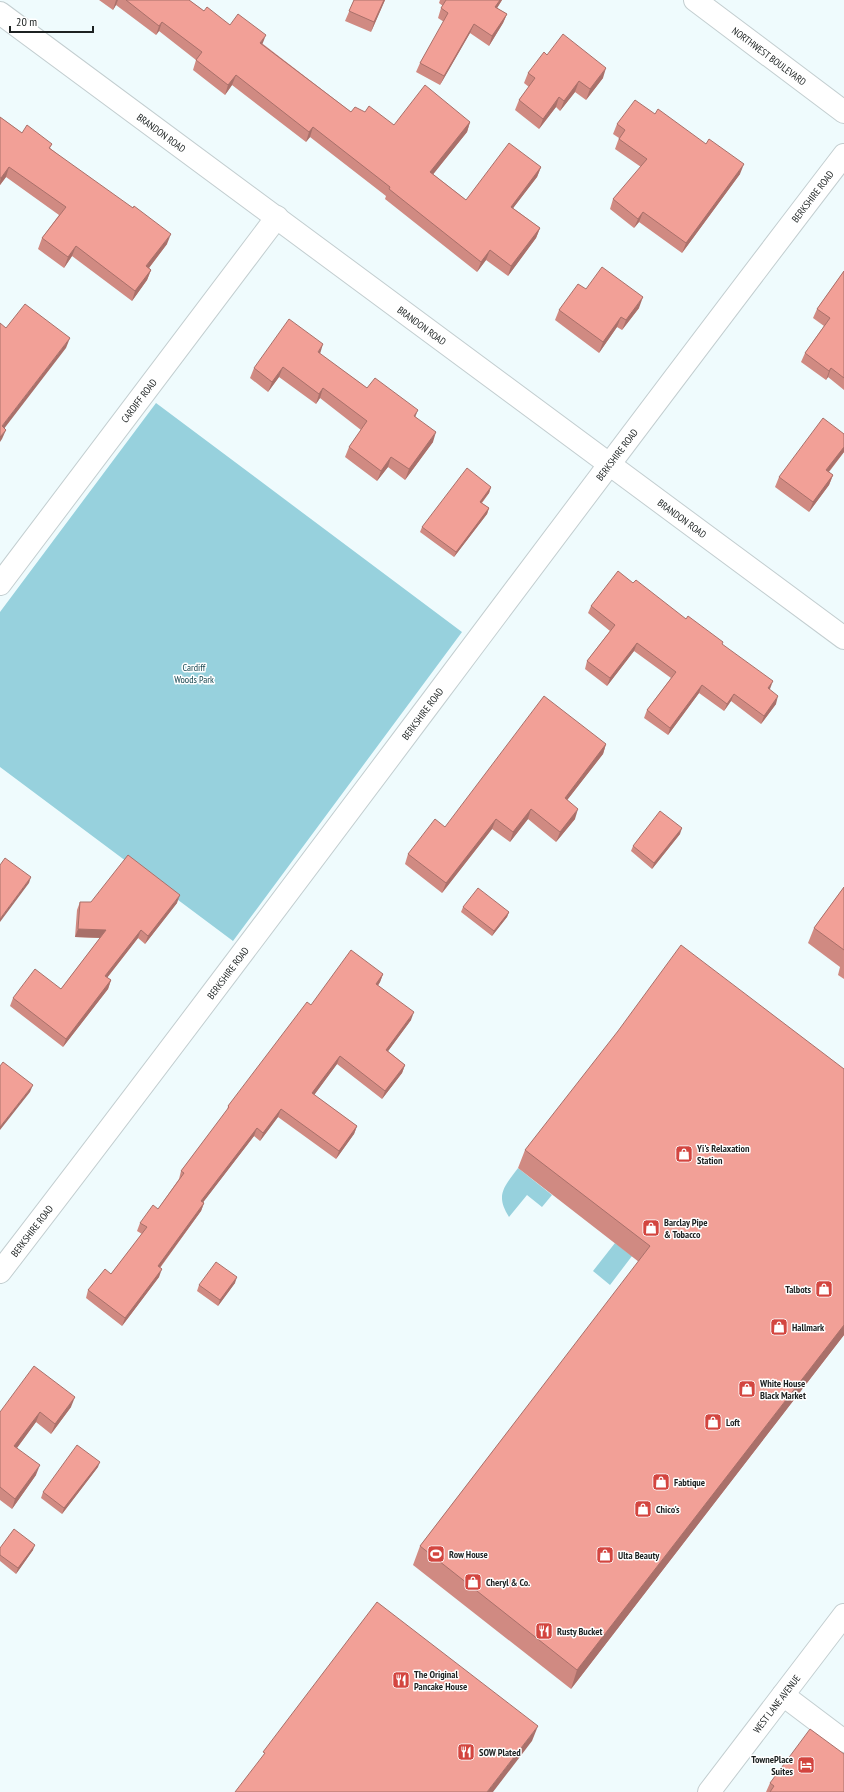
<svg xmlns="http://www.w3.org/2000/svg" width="844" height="1792" viewBox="0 0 844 1792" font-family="'PT Sans Narrow',sans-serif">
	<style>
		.green { fill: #97d1dd }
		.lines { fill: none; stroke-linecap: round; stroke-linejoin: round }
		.street-casing { stroke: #c3ced0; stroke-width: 24 }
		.secondary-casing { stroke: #c3ced0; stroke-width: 24 }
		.primary-casing { stroke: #c3ced0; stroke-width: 24 }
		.street { stroke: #fff; stroke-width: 22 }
		.secondary { stroke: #fff; stroke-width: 22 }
		.primary { stroke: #fff; stroke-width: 22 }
		.wall { fill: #d08a82 }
		.shaded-wall { fill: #a9706a }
		.building { fill: #f2a097; stroke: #a9706a }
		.labels { text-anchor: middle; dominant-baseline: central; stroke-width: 3; stroke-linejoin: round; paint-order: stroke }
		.street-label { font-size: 10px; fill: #1c2121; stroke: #fff }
		.park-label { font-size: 10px; fill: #16454e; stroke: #fff }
		.poi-label { font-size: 10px; font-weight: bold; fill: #1c2121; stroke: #fff; text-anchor: start }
	</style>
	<rect width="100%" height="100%" fill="#effbfd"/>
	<path class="green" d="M156,403L462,632L233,941L0,767V612Z
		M518,1168L552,1195L542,1207L527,1195L509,1217C495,1195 504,1187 518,1168Z
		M615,1243L632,1256L610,1285L593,1271Z"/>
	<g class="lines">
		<defs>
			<g id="street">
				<path id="s1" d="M0,13L844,638"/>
				<path id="s2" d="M0,584L277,217"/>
				<path id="s3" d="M0,1272C285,902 560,525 844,155"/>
				<path d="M783,1695L844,1741"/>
			</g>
			<g id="secondary">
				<path id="s4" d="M695,0L844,112"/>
			</g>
			<g id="primary">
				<path id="s5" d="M709,1792L844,1615"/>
			</g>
		</defs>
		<use href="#street" class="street-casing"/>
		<use href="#secondary" class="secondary-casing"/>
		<use href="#primary" class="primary-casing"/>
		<use href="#street" class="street"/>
		<use href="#secondary" class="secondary"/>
		<use href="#primary" class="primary"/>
	</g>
	<path class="wall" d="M99,0H189L204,11L230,25L263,44L351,112H365L394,125L470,122L467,132L433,174L466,200L541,167L537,177L513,208L540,228L536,238L508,276L486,260L477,272L385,199L386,196L310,137L306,142L232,85L225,95L193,70L196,60L159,31L156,35L116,5L113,10Z
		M354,0H385L371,32L345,21Z
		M440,0H502L497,8L507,14L503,23L489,46L470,33L440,85L416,72L420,63L444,22L438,18L441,8L443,6L439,3Z
		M547,55L603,78L586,100L575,92L560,111L556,107L539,129L515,110L519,100L529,87L524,83L528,73Z
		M0,117L22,133L52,144L50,148L167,244L149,268L151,270L147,280L132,301L72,256L64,268L38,249L42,238L59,215L6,177L0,185Z
		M617,124L740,174L682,253L639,222L634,228L610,209L613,199L641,167L615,149L619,138L613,134Z
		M844,271V390L828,377L826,380L801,362L805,353L824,326L813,318L817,309Z
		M586,289L639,308L622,330L617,327L599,353L555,320L559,310Z
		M320,354L367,388L416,417L433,442L405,480L388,467L377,481L345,457L349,447L361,430L320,398L316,404L279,377L268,392L250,378L254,368Z
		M844,434V452L829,472L833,475L829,485L809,512L775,487L779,477Z
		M491,487L489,493L482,503L489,508L487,514L454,557L420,532L422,527Z
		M633,583L722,645L769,689L776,704L761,724L731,701L724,711L699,693L668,735L644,718L647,710L671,678L634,651L607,686L585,669L587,661L610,631L588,613L591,606Z
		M606,744L603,754L567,800L575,819L556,842L528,819L510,842L492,829L442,893L405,864L408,854L445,827Z
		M680,834L652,869L631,851L633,846Z
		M844,887V979L838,975L840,967L808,943L814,928Z
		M80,902L177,903L145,944L138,938L107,978L111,980L108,989L63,1047L10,1006L13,998L61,989L100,938L75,937L77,910Z
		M463,907L509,912L507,917L492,936L461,912Z
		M383,974L380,982L378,986L411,1020L388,1051L405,1065L402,1073L382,1099L337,1064L314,1095L357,1126L354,1134L336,1159L278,1117L260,1141L254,1136L203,1202L204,1203L201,1211L160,1268L159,1277L122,1326L86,1298L88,1290L111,1274L142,1234L137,1231L140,1223L158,1209L179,1179L181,1171L227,1111L228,1106L311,1005Z
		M844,1069V1335L571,1689L413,1565L420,1546L639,1262L518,1168L525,1150Z
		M235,1283L218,1306L197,1291L199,1285Z
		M71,1407L51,1434L36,1422L17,1448L36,1475L12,1509L0,1500V1412Z
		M98,1467L62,1514L41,1498L43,1492Z
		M0,1548L33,1550L16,1574L0,1561Z
		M770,1783L844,1792H766Z"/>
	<path class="shaded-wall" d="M116,0H118L116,5L113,10Z
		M384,0H385L371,32L374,22Z
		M500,0H502L492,16L495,7Z
		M507,14L503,23L489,46L492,36Z
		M162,22L159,31L156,35L159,26Z
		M474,24L470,33L440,85L444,76Z
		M266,35L262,45L260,43Z
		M606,68L603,78L586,100L590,89Z
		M236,75L232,85L225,95L228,85Z
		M579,81L575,92L560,111L564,101Z
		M559,97L556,107L539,129L543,119Z
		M470,122L467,132L427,182L430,172Z
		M313,127L310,137L306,142L309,132Z
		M744,164L740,174L682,253L686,243Z
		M9,167L6,177L0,185V181L1,178Z
		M541,167L537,177L507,216L511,207Z
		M643,212L639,222L634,228L638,219Z
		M540,228L536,238L508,276L511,266Z
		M171,234L167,244L142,277L146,266Z
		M76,246L72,256L64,268L68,257Z
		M490,250L486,260L477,272L481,262Z
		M151,270L147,280L132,301L135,291Z
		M643,297L639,308L622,330L626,320Z
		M621,317L617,327L599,353L603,342Z
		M70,338L66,348L0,434L2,426Z
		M323,344L320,354L318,352Z
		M283,367L279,377L268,392L272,382Z
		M831,368L828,377L826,380L829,371Z
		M323,388L320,398L316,404L319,394Z
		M418,410L414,420V416Z
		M6,430L2,439L0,442V437Z
		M436,432L433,442L405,480L409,469Z
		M844,447V452L822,480L826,470Z
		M391,457L388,467L377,481L381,471Z
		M833,475L829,485L809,512L813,502Z
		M491,487L489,493L478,507L480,502Z
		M489,508L487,514L454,557L456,552Z
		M637,643L634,651L607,686L610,678Z
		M773,681L770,689L765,696L768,688Z
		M702,685L699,693L668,735L670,728Z
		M734,694L731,701L724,711L727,704Z
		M778,696L776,704L761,724L764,716Z
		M606,744L603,754L561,808L565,798Z
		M531,809L528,819L510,842L513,832Z
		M578,809L575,819L556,842L560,832Z
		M496,819L492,829L442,893L446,883Z
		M682,828L680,834L652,869L654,863Z
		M31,877L29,883L0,922V919Z
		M180,895L177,903L145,944L148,936Z
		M509,912L507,917L492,936L494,931Z
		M78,929L106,930L104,938L75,937Z
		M141,930L138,938L102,984L105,976Z
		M383,974L380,982L373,992L376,984Z
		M111,980L108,989L63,1047L66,1039Z
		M414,1012L411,1020L383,1058L386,1050Z
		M340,1056L337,1064L309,1102L312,1093Z
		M405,1065L402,1073L382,1099L385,1091Z
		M33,1085L30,1092L0,1130V1127Z
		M281,1109L278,1117L260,1141L263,1133Z
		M357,1126L354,1134L336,1159L339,1151Z
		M257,1128L254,1136L198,1209L201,1201Z
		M204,1203L201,1211L155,1274L158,1266Z
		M162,1269L159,1277L122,1326L125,1318Z
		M237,1277L235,1283L218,1306L220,1300Z
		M844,1325V1335L571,1689L577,1670Z
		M75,1397L71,1407L51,1434L55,1424Z
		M40,1412L36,1422L11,1456L14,1446Z
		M100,1462L98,1467L62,1514L64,1508Z
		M40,1465L36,1475L12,1509L15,1499Z
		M35,1545L33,1550L16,1574L18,1568Z
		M538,1726L532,1741L493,1792H487Z"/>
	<path class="building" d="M126,0H189L204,11L207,7L230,25L238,14L266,35L260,43L351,112L355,107L365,112L369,106L394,125L425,85L470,122L430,172L466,200L509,143L541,167L511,207L540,228L511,266L490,250L481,262L389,189L390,187L313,127L309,132L236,75L228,85L196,60L202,52L162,22L159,26Z
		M354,0H384L374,22L349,11Z
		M446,0H500L495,7L507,14L492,36L474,24L444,76L420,63L448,13L441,8Z
		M563,34L606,68L590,89L579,81L564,101L559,97L543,119L519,100L535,78L528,73L544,52L547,55Z
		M635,100L655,114L658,109L706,144L709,139L744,164L686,243L643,212L638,219L613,199L647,159L619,139L625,130L617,124Z
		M0,117L22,133L27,125L52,144L49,148L133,208L134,206L171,234L146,266L151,270L135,291L76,246L68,257L42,238L66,207L9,167L1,178H0Z
		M602,267L643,297L626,320L621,317L603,342L559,310L578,284L586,289Z
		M844,271V378L831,368L829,371L805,353L830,318L817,309Z
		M25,304L70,338L2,426L6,430L0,437V323L6,328Z
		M289,319L323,344L318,352L367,388L375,378L418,410L414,416L436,432L409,469L391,457L381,471L349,447L367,421L323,388L319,394L283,367L272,382L254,368Z
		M823,418L844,434V447L826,470L833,475L813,502L779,477Z
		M467,468L491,487L480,502L489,508L456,552L422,527Z
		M618,571L633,583L636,580L686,619L688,616L723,642L722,644L773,681L768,688L778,696L764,716L734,694L727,704L702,685L670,728L647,710L676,672L637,643L610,678L587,661L615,625L591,606Z
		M544,696L606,744L565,798L578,809L560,832L531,809L513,832L496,819L446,883L408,854L435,819L445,827Z
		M660,811L682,828L654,863L633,846Z
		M128,855L180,895L148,936L141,930L105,976L111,980L66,1039L13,998L35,969L61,989L106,930L78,929L80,902H91Z
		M5,858L31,877L0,919V865Z
		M844,887V950L814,928Z
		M478,888L509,912L494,931L463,907Z
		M681,945L844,1069V1325L577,1670L420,1546L650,1246L525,1150L618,1031Z
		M351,950L383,974L376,984L414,1012L386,1050L405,1065L385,1091L340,1056L312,1093L357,1126L339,1151L281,1109L263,1133L257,1128L201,1201L204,1203L158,1266L162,1269L125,1318L88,1290L105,1269L111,1274L147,1227L140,1223L153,1205L158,1209L184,1173L181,1171L229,1107L228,1106L307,1002L311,1005Z
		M3,1062L33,1085L0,1127V1066Z
		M216,1262L237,1277L220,1300L199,1285Z
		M34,1366L75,1397L55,1424L40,1412L14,1446L40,1465L15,1499L0,1487V1412Z
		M77,1445L100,1462L64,1508L43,1492Z
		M14,1529L35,1545L18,1568L0,1555V1548Z
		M377,1602L538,1726L487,1792H235L265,1753L263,1752Z
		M810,1729L844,1754V1792H770L774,1786L770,1783Z"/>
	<defs>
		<symbol id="shop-square" viewBox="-11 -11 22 22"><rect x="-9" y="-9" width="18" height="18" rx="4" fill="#d3453f" stroke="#fff"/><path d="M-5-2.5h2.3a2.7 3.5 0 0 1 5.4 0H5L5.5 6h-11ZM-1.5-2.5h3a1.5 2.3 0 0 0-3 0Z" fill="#fff"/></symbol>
		<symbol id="stadium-square" viewBox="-11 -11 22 22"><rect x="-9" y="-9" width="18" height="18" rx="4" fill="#d3453f" stroke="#fff"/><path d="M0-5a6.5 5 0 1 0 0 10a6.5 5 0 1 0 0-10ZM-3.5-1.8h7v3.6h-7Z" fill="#fff"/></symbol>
		<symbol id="restaurant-square" viewBox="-11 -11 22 22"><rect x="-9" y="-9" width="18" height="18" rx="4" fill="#d3453f" stroke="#fff"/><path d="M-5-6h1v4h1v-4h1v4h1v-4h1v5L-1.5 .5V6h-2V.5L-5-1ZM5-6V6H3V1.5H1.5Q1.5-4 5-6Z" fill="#fff"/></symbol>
		<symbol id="hotel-square" viewBox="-11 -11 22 22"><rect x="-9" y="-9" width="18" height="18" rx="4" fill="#d3453f" stroke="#fff"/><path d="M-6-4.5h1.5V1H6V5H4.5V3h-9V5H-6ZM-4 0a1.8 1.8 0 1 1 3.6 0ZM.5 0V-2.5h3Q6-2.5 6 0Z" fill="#fff"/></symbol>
	</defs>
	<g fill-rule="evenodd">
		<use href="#shop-square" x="674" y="1144" width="20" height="20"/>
		<use href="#shop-square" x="641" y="1218" width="20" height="20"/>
		<use href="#shop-square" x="814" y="1279" width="20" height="20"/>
		<use href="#shop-square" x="769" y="1317" width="20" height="20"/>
		<use href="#shop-square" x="737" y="1379" width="20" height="20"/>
		<use href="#shop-square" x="703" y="1412" width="20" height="20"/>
		<use href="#shop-square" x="651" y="1472" width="20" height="20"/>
		<use href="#shop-square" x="633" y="1499" width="20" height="20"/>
		<use href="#stadium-square" x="426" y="1544" width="20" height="20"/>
		<use href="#shop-square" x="595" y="1545" width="20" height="20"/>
		<use href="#shop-square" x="463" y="1572" width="20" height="20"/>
		<use href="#restaurant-square" x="534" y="1621" width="20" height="20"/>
		<use href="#restaurant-square" x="391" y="1670" width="20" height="20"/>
		<use href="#restaurant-square" x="456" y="1742" width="20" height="20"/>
		<use href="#hotel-square" x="796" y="1755" width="20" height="20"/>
	</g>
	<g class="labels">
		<g class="street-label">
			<text stroke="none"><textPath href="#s4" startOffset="93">NORTHWEST BOULEVARD</textPath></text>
			<text stroke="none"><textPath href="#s1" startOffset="201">BRANDON ROAD</textPath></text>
			<text stroke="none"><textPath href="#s3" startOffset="1348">BERKSHIRE ROAD</textPath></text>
			<text stroke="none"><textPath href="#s1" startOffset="525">BRANDON ROAD</textPath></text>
			<text stroke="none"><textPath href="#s2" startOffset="230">CARDIFF ROAD</textPath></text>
			<text stroke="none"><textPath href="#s3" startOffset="1024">BERKSHIRE ROAD</textPath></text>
			<text stroke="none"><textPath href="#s1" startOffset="849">BRANDON ROAD</textPath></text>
			<text stroke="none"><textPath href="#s3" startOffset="700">BERKSHIRE ROAD</textPath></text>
			<text stroke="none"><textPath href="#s3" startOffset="376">BERKSHIRE ROAD</textPath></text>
			<text stroke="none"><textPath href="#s3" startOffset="52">BERKSHIRE ROAD</textPath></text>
			<text stroke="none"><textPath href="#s5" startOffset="111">WEST LANE AVENUE</textPath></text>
		</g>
		<g class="park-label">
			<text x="194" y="667">Cardiff<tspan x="194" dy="12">Woods Park</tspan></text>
		</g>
		<g class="poi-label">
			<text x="697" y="1148">Yi's Relaxation<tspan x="697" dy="12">Station</tspan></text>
			<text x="664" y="1222">Barclay Pipe<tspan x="664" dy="12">&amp; Tobacco</tspan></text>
			<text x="811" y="1289" text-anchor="end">Talbots</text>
			<text x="792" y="1327">Hallmark</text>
			<text x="760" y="1383">White House<tspan x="760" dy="12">Black Market</tspan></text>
			<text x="726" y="1422">Loft</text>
			<text x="674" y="1482">Fabtique</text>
			<text x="656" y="1509">Chico's</text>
			<text x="449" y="1554">Row House</text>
			<text x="618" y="1555">Ulta Beauty</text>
			<text x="486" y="1582">Cheryl &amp; Co.</text>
			<text x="557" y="1631">Rusty Bucket</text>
			<text x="414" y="1674">The Original<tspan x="414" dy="12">Pancake House</tspan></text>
			<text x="479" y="1752">SOW Plated</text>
			<text x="793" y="1759" text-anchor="end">TownePlace<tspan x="793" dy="12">Suites</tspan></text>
		</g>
	</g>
	<path d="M10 26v6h83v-6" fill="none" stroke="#1c2121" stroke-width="2"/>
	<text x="16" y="26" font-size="12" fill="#1c2121" stroke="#ffffff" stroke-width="3" paint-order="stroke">20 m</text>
</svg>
